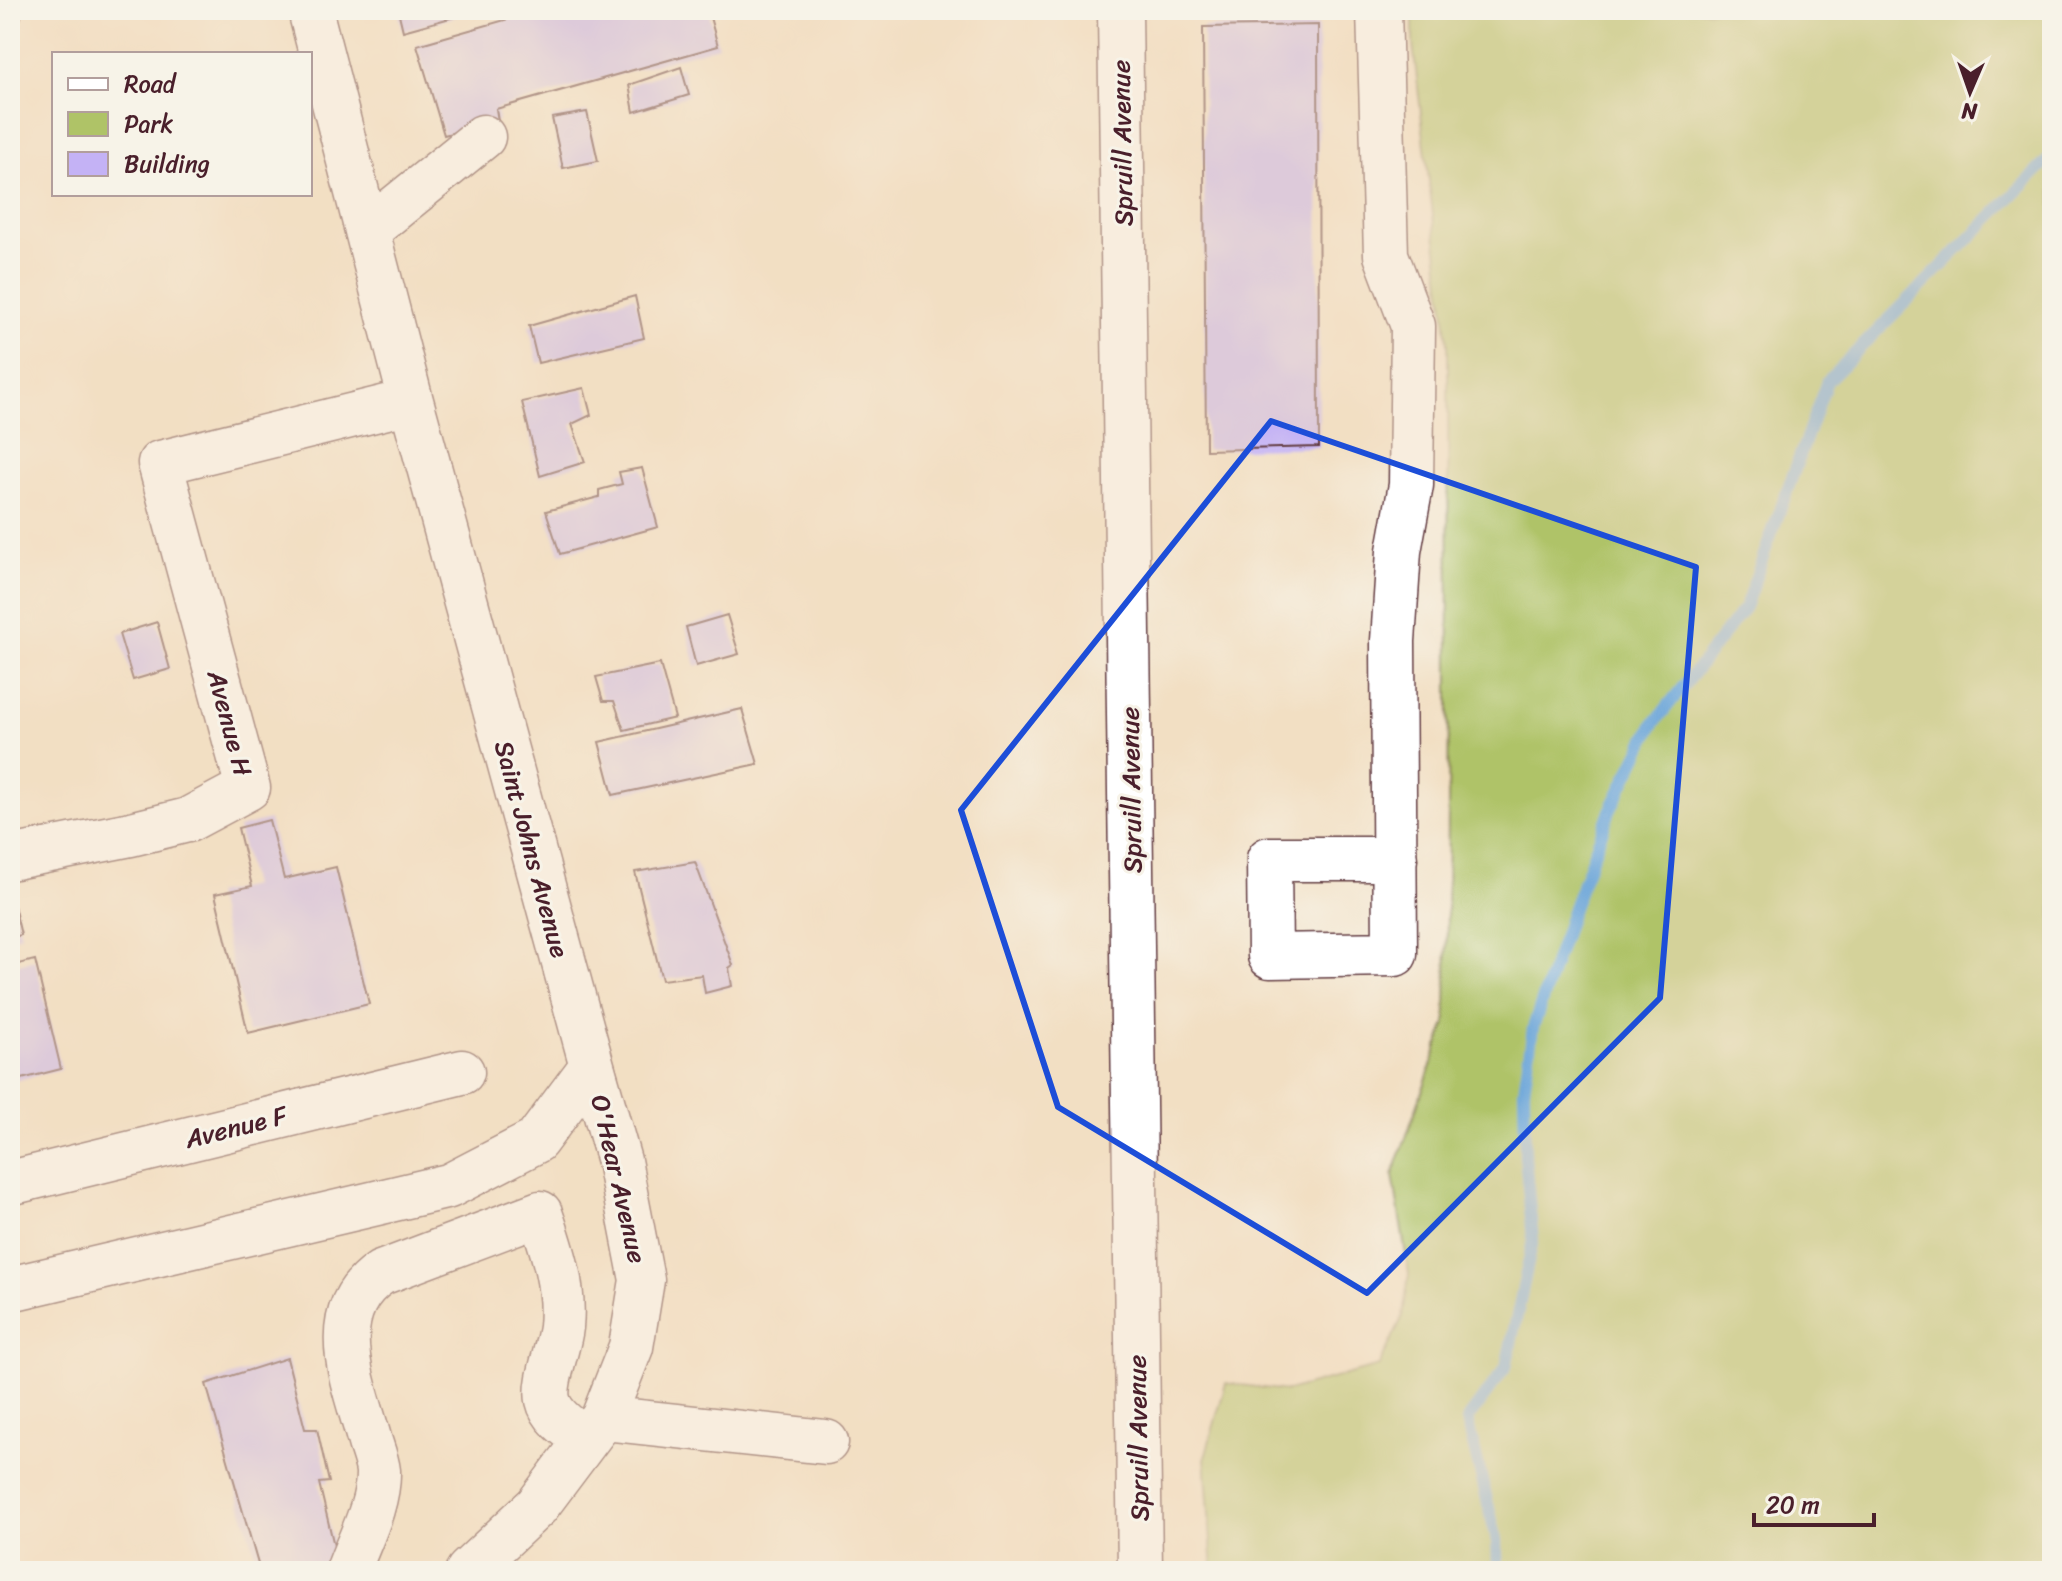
<svg xmlns="http://www.w3.org/2000/svg" width="2062" height="1581" viewBox="0 0 2062 1581" font-family="Sriracha,sans-serif">
	<style>
		.green { fill: #afc367; stroke: #7c7149; stroke-width: 2 }
		.lines { fill: none; stroke-linecap: round; stroke-linejoin: round }
		.stream { stroke: #69a4d9; stroke-width: 12 }
		.building { fill: #c4b2f5 }
		.minor-casing { stroke: #633c42; stroke-width: 47 }
		.minor { stroke: #fff; stroke-width: 44 }
		.rail-casing { stroke: #4a1f2b; stroke-width: 9 }
		.rail { stroke: #f7f3e8; stroke-width: 6; stroke-dasharray: 18; stroke-linecap: butt }
		.marked { fill: none; stroke: #1d4ed8; stroke-width: 6; stroke-linejoin: round }
		.labels { text-anchor: middle; dominant-baseline: central; stroke-width: 6; stroke-linejoin: round; paint-order: stroke }
		.street-label { font-size: 26px; fill: #4a1f2b; stroke: #f7f3e8 }
	</style>
	<rect width="100%" height="100%" fill="#f7f3e8"/>
	<filter id="ink" filterUnits="userSpaceOnUse"><feTurbulence type="fractalNoise" baseFrequency=".0125" numOctaves="2"/><feDisplacementMap in="SourceGraphic" scale="16" xChannelSelector="R" yChannelSelector="G"/><feConvolveMatrix kernelMatrix="1 2 1 2 8 2 1 2 1" color-interpolation-filters="sRGB"/></filter>
	<filter id="wash" filterUnits="userSpaceOnUse"><feTurbulence type="fractalNoise" baseFrequency=".006" numOctaves="4" result="noise"/><feDisplacementMap in="SourceGraphic" scale="32" xChannelSelector="R" yChannelSelector="G"/><feGaussianBlur stdDeviation="1.8" result="paint"/><feColorMatrix in="noise" values="0 0 0 0 0 0 0 0 0 0 0 0 0 0 0 0 0 1.4 0 .05"/><feComposite in="paint" operator="in"/></filter>
	<g filter="url(#wash)">
		<rect width="100%" height="100%" fill="#f2dfc3"/>
		<path class="green" d="M1413,10H2052V1571H1213L1205,1457L1226,1383L1287,1391L1379,1366L1403,1316L1409,1274L1393,1175L1446,1023L1449,700L1448,343L1413,45Z"/>
		<g class="lines">
			<path class="stream" d="M1498,1571L1497,1540L1467,1420L1506,1367L1533,1240L1525,1156L1524,1090L1533,1028L1574,905L1610,811L1653,725L1745,607L1827,381L2052,156"/>
		</g>
		<g id="blocks">
			<path class="building" d="M398,10H476V11L403,31Z
				M540,10H708L718,46L496,109L498,121L444,135L417,45Z
				M1318,25L1319,447L1206,450L1203,27Z
				M681,67L689,95L634,112L629,85Z
				M587,112L598,161L563,168L552,118Z
				M635,296L644,338L538,363L529,326Z
				M584,388L591,415L572,424L585,462L540,476L522,402Z
				M642,468L658,527L560,554L546,511L599,497V490L622,484L619,472Z
				M727,615L739,654L696,666L686,627Z
				M157,622L170,669L133,680L119,634Z
				M660,664L675,718L624,730L614,701H603L596,677Z
				M742,709L758,764L613,795L599,742Z
				M269,820L284,879L336,867L369,1004L248,1033L215,894L252,886L238,828Z
				M695,862L733,965L729,968L732,986L705,993L702,975L662,980L635,872Z
				M11,893L21,935L10,938V894Z
				M35,960L61,1069L10,1082V966Z
				M287,1358L305,1429H317L329,1482L319,1483L340,1571H260L206,1384Z"/>
		</g>
	</g>
	<g filter="url(#ink)">
		<use href="#blocks" fill-opacity="0" stroke="#633c42" stroke-width="2"/>
		<g class="lines">
			<defs>
				<path id="minor" d="M1120,10L1140,1571
					M1379,10L1386,255L1413,326L1411,485L1399,551L1393,641L1395,954L1270,956L1269,859H1395
					M367,231L483,137
					M10,858L131,834L188,820L248,788L160,463L411,401
					M10,1183L462,1072
					M10,1289L449,1186L536,1141L592,1066L411,401L310,10
					M603,1418L826,1442
					M348,1571C359,1540 379,1505 378,1471C377,1462 373,1451 370,1442C355,1386 321,1313 381,1273L540,1213C553,1251 565,1287 561,1327C559,1347 544,1382 548,1400C552,1418 573,1430 586,1440
					M468,1571L537,1506L603,1418L631,1347L642,1280L619,1161L592,1066"/>
			</defs>
			<use href="#minor" class="minor-casing"/>
			<use href="#minor" class="minor"/>
			<defs>
				<path id="rail" d="M10,43L19,10"/>
			</defs>
			<use href="#rail" class="rail-casing"/>
			<use href="#rail" class="rail"/>
		</g>
	</g>
	<path d="M0 0H2062V1581H0ZM1271,421L1696,567L1660,998L1367,1293L1058,1107L961,810Z" fill="#f2dfc3" fill-opacity=".55" fill-rule="evenodd"/>
	<path class="marked" d="M1271,421L1696,567L1660,998L1367,1293L1058,1107L961,810Z"/>
	<g class="labels">
		<g class="street-label">
			<text transform="translate(1122 143) rotate(-91)">Spruill Avenue</text>
			<text transform="translate(230 723) rotate(75)">Avenue H</text>
			<text transform="translate(1131 790) rotate(-91)">Spruill Avenue</text>
			<text transform="translate(532 849) rotate(75)">Saint Johns Avenue</text>
			<text transform="translate(236 1127) rotate(-14)">Avenue F</text>
			<text transform="translate(619 1179) rotate(77)">O'Hear Avenue</text>
			<text transform="translate(1138 1438) rotate(-91)">Spruill Avenue</text>
		</g>
	</g>
	<rect width="2062" height="1581" fill="none" stroke="#f7f3e8" stroke-width="40"/>
	<rect x="52" y="52" width="260" height="144" fill="#f7f3e8" stroke="#b29e9c" stroke-width="2"/>
	<rect x="68" y="78" width="40" height="12" fill="#ffffff" stroke="#b29e9c" stroke-width="2"/>
	<text x="124" y="92" font-size="24" fill="#4a1f2b">Road</text>
	<rect x="68" y="112" width="40" height="24" fill="#afc367" stroke="#b29e9c" stroke-width="2"/>
	<text x="124" y="132" font-size="24" fill="#4a1f2b">Park</text>
	<rect x="68" y="152" width="40" height="24" fill="#c4b2f5" stroke="#b29e9c" stroke-width="2"/>
	<text x="124" y="172" font-size="24" fill="#4a1f2b">Building</text>
	<g transform="translate(1970 92) rotate(182)" stroke="#f7f3e8" stroke-width="6" paint-order="stroke">
	<path d="M0-6L14 30L0 20L-14 30Z" fill="#4a1f2b"/>
	<text y="-12" font-size="22" font-weight="bold" text-anchor="middle" fill="#4a1f2b">N</text>
	</g>
	<path d="M1754 1513v12h120v-12" fill="none" stroke="#4a1f2b" stroke-width="4"/>
	<text x="1766" y="1513" font-size="24" fill="#4a1f2b" stroke="#f7f3e8" stroke-width="6" paint-order="stroke">20 m</text>
</svg>
